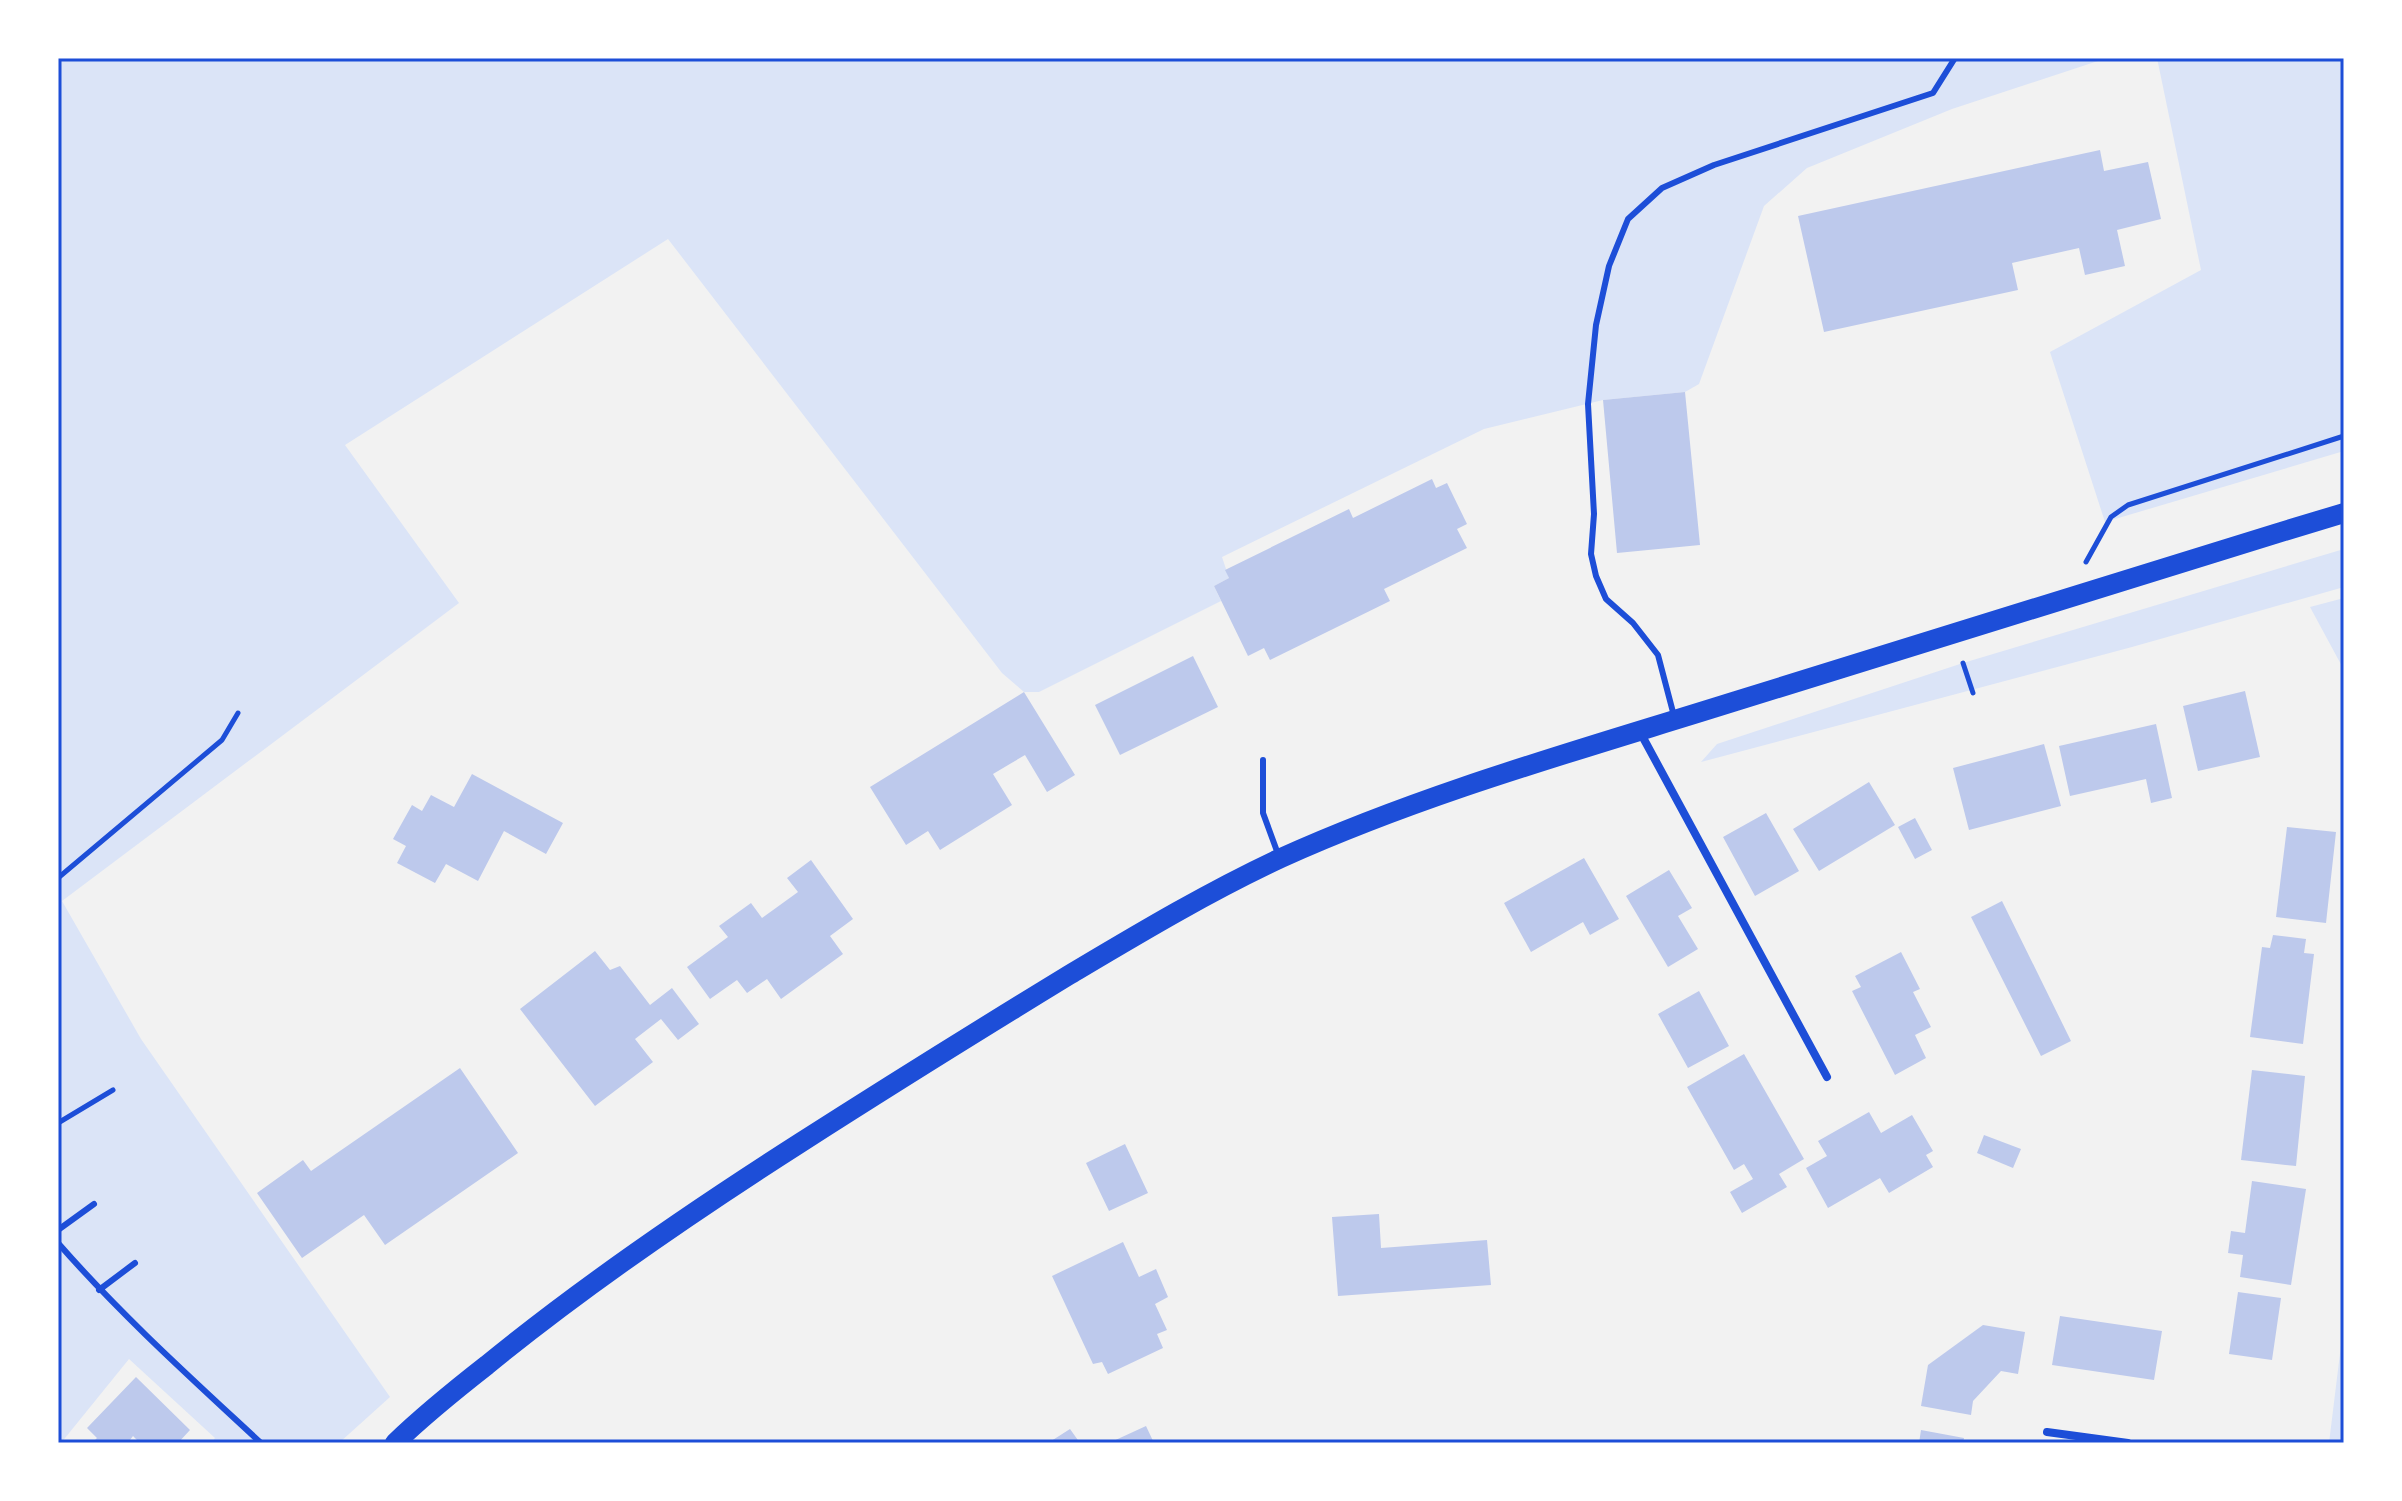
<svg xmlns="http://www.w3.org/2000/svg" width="2402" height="1501" viewBox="0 0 2402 1501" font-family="Helvetica,sans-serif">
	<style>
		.green { fill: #dbe4f7 }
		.building { fill: #bdc9ec }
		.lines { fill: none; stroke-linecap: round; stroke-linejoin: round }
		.path { stroke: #1d4ed8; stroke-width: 5 }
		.service { stroke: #1d4ed8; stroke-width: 6 }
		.minor { stroke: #1d4ed8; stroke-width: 8 }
		.primary { stroke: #1d4ed8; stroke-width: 20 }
		.neatline { fill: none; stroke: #1d4ed8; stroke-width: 3 }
	</style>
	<rect width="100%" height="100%" fill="#f2f2f2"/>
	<path class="green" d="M58,58H2107L1952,109L1807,168L1764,206L1699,384L1685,392L1603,400L1484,429L1222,557L1229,578L1214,586L1221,601L1039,692H1024L1002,673L668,239L345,445L459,603L62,901L141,1039L390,1397L339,1443H211L215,1438L129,1359L61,1443H58Z
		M2157,58H2344V451L2105,522L2050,352L2201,270Z
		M2344,549V587L2132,647L1701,762L1717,744L1963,663Z
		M2344,598V670L2310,607Z
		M2344,1321V1443H2329Z"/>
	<path class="building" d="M2100,150L2104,171L2148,162L2161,219L2117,230L2125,266L2085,275L2079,248L2012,263L2018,290L1824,332L1798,216Z
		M1685,392L1700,545L1617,553L1603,400Z
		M1432,479L1436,488L1447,483L1467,524L1457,529L1467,548L1384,589L1390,601L1270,660L1264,648L1248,656L1214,586L1229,578L1225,570L1349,509L1353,518Z
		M1193,656L1218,707L1120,755L1095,705Z
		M2245,691L2260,757L2198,771L2183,706Z
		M1024,692L1075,775L1047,792L1025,755L993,774L1012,805L940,850L928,831L906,845L870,787Z
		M2156,724L2172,798L2151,803L2146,779L2070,796L2059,746Z
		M2044,744L2061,806L1969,830L1953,768Z
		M472,774L563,823L546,854L504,831L478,881L446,864L435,883L397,863L406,846L393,839L412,805L422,811L431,795L454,807Z
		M1869,782L1895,825L1819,871L1793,829Z
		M1766,813L1799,871L1755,896L1723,837Z
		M1915,818L1932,850L1915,859L1898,827Z
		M2287,827L2336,832L2326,923L2276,917Z
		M1584,858L1619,919L1590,935L1583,922L1531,952L1504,903Z
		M811,860L853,919L830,936L843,954L781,999L767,979L747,993L737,980L710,999L687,967L728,937L719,926L751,903L762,918L798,892L787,878Z
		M1669,870L1692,908L1678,916L1698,949L1668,967L1626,896Z
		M2002,901L2071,1041L2041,1056L1971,917Z
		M2273,935L2306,939L2304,953L2314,954L2303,1044L2250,1037L2262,947L2270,948Z
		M595,951L610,970L620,966L650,1005L672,988L699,1024L678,1040L661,1019L635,1039L653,1062L595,1106L520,1009Z
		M1901,952L1920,989L1913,992L1931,1027L1915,1035L1926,1058L1895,1075L1852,991L1861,987L1855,976Z
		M1699,991L1729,1046L1688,1068L1658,1014Z
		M1744,1054L1804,1159L1779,1174L1787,1187L1742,1213L1730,1192L1753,1179L1744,1164L1734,1170L1687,1087Z
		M460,1068L518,1153L385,1245L364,1215L302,1258L257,1193L303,1160L311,1171Z
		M2252,1070L2305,1076L2296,1166L2241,1160Z
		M1869,1112L1881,1133L1912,1115L1933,1151L1926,1155L1933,1167L1889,1193L1880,1178L1828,1208L1806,1168L1827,1156L1818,1141Z
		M1984,1135L2021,1149L2013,1168L1977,1153Z
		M1125,1144L1148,1193L1109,1211L1086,1163Z
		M2252,1181L2306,1189L2291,1285L2240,1277L2243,1255L2228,1253L2231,1231L2245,1233Z
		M1379,1214L1381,1248L1487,1240L1491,1285L1338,1296L1332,1217Z
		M1123,1242L1139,1277L1156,1269L1168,1297L1155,1304L1167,1330L1157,1334L1163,1348L1108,1374L1102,1362L1093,1364L1052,1276Z
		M2238,1292L2281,1298L2272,1360L2229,1354Z
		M2060,1316L2162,1331L2154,1380L2052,1365Z
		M1983,1325L2025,1332L2018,1374L2001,1371L1973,1401L1971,1415L1921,1406L1928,1365Z
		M136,1377L190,1430L178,1443H140L133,1436L130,1440L133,1443H92L97,1438L87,1428Z
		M1146,1426L1154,1443H1109Z
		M1070,1429L1080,1443H1048Z
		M1921,1430L1964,1438L1963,1443H1919Z"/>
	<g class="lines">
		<path class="path" d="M2086,562L2111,517L2128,505L2344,436
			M1963,663L1973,693
			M58,878L222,740L238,713
			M58,1123L113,1090"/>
		<path class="service" d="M1674,716L1658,655L1633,623L1606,599L1596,576L1591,554L1594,514L1588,404L1596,325L1609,266L1628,219L1662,188L1714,165L1933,93L1955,58
			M1263,760V813L1278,854
			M58,1230L94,1204
			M58,1243C121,1315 191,1378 261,1443
			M99,1290L135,1263"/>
		<path class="minor" d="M1640,732L1827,1077
			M2047,1432L2128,1443"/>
		<path class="primary" d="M395,1443C424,1415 455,1390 487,1365C586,1284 692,1212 800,1143C889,1086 979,1030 1069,975C1138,934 1208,892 1281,858C1427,792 1583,749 1736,701C1939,638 2141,574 2344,513"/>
	</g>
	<rect width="2402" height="1501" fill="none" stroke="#ffffff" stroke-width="120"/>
	<rect x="60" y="60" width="2282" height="1381" class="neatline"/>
</svg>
